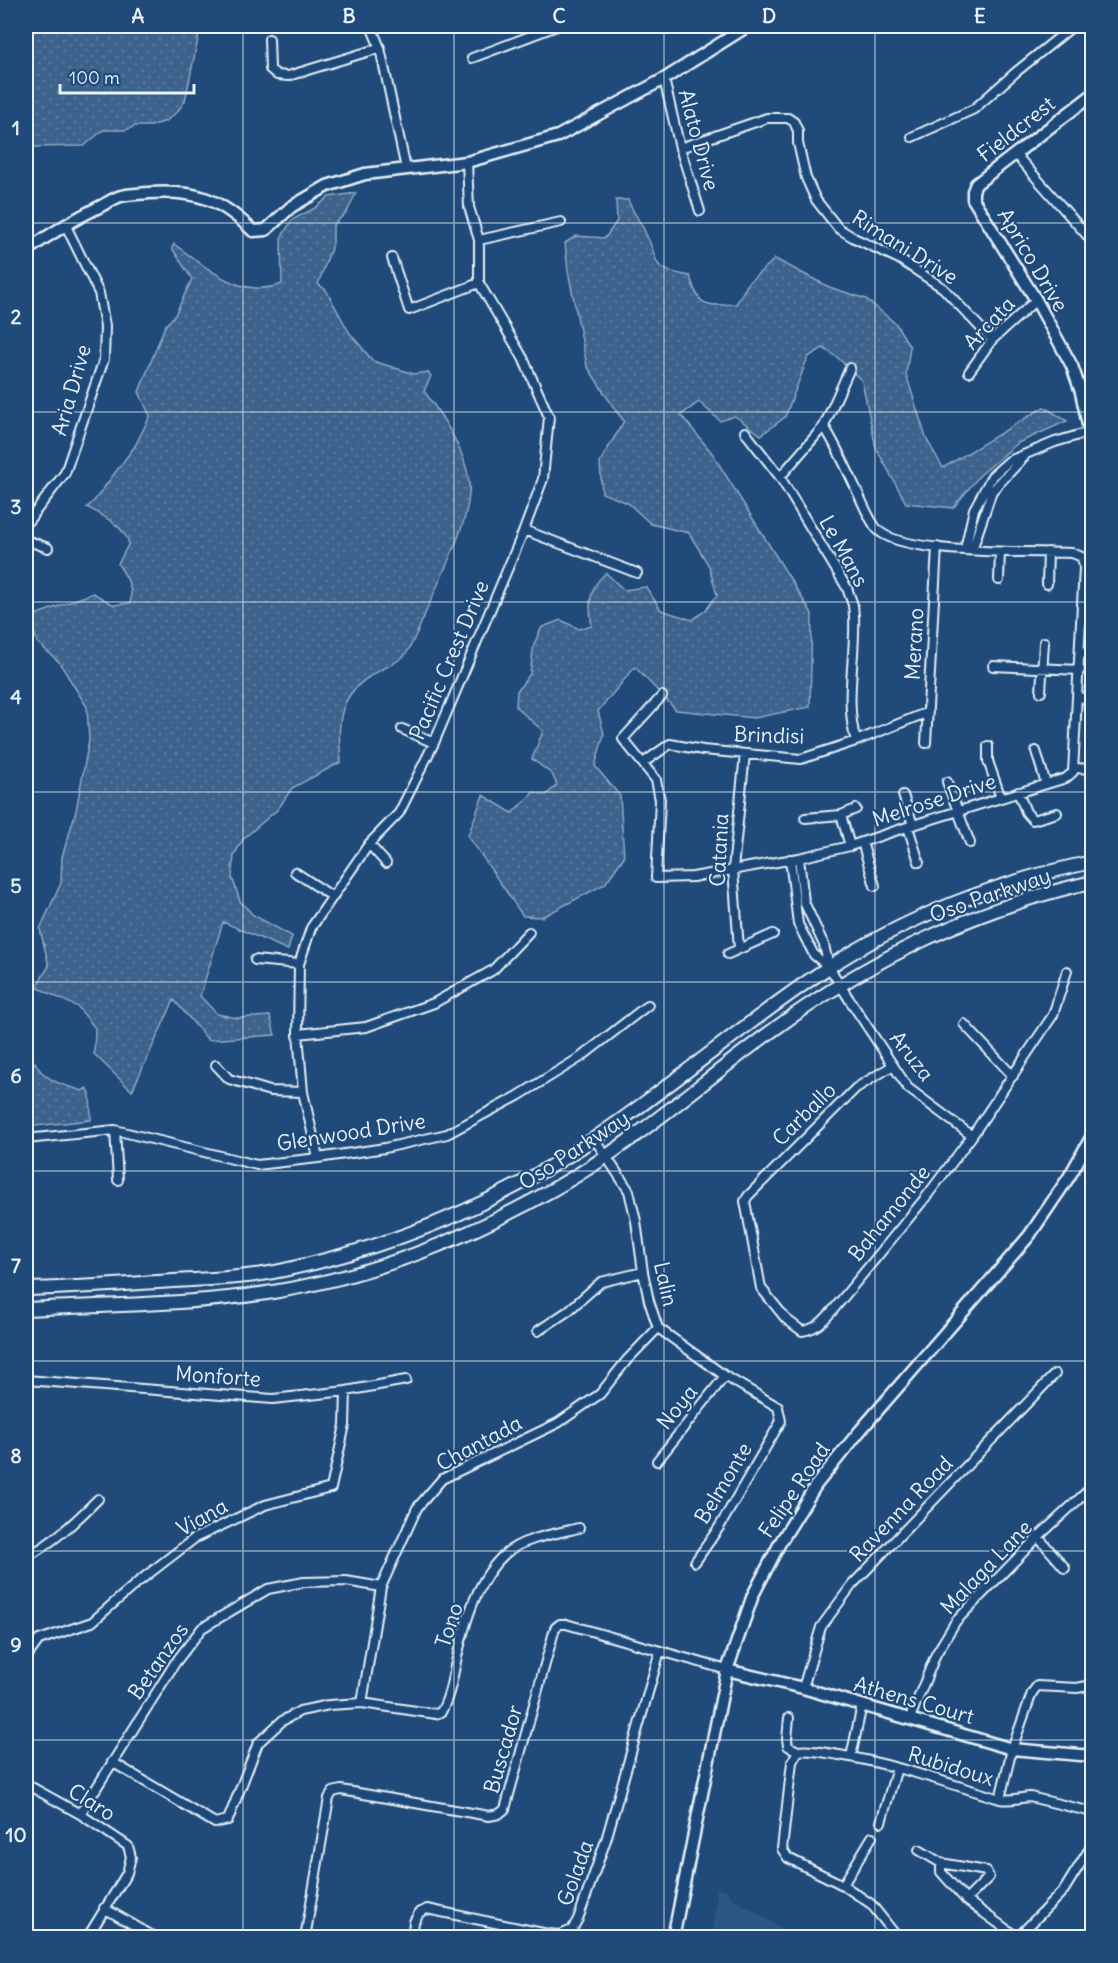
<svg xmlns="http://www.w3.org/2000/svg" width="1118" height="1963" viewBox="0 0 1118 1963" font-family="Delius,sans-serif">
	<style>
		.built { fill: #2e5683 }
		.grass { fill: url(#grass-dots); stroke: #92aac2; stroke-width: 1.5 }
		.lines { fill: none; stroke-linecap: round; stroke-linejoin: round }
		.street-casing { stroke: #e8f1f8; stroke-width: 12 }
		.secondary-casing { stroke: #e8f1f8; stroke-width: 15 }
		.primary-casing { stroke: #e8f1f8; stroke-width: 16 }
		.street { stroke: #1f4a7a; stroke-width: 8 }
		.secondary { stroke: #1f4a7a; stroke-width: 10 }
		.primary { stroke: #1f4a7a; stroke-width: 12 }
		.grid { fill: none; stroke: #e8f1f8; stroke-width: 1.5; stroke-opacity: 0.55 }
		.labels { text-anchor: middle; dominant-baseline: central; stroke-width: 4.5; stroke-linejoin: round; paint-order: stroke }
		.street-label { font-size: 21px; fill: #e8f1f8; stroke: #1f4a7a }
		.neatline { fill: none; stroke: #e8f1f8; stroke-width: 2 }
		.grid-label { font-size: 20px; text-anchor: middle; font-weight: bold; fill: #e8f1f8 }
	</style>
	<defs>
		<pattern id="grass-dots" width="8" height="8" patternUnits="userSpaceOnUse" patternTransform="scale(1.5)"><rect width="8" height="8" fill="#3c628c"/><path d="M2 2h.1M6 6h.1" fill="none" stroke="#58799d" stroke-width="1.8" stroke-linecap="round"/></pattern>
	</defs>
	<rect width="100%" height="100%" fill="#1f4a7a"/>
	<filter id="ink" filterUnits="userSpaceOnUse"><feTurbulence type="fractalNoise" baseFrequency=".0167" numOctaves="2"/><feDisplacementMap in="SourceGraphic" scale="12" xChannelSelector="R" yChannelSelector="G"/><feConvolveMatrix kernelMatrix="1 2 1 2 8 2 1 2 1" color-interpolation-filters="sRGB"/></filter>
	<g filter="url(#ink)">
		<path class="built" d="M717,1889H726L731,1897L796,1937H713Z"/>
		<path class="grass" d="M26,26H203L199,34L185,101L177,112L166,121L151,126H135L126,130H103L84,146L34,147L26,157Z
			M356,193L347,212L333,225V243L318,284L326,290L349,332L373,361L414,374L428,372L431,376L424,391C443,417 473,461 469,495C466,528 445,567 432,598C426,610 412,649 404,656C394,665 380,669 369,677C336,698 338,727 341,762L292,788L278,809L244,838L234,855L232,877L240,901L253,915L292,936L288,950L223,922L200,996L217,1014L237,1018L270,1016L275,1035L208,1040L174,1000L132,1091L94,1054L95,1028L78,1007L36,987L49,966L40,929L61,883L62,857L76,811L89,740L87,707L59,662L37,642L30,617L93,593L114,605L130,603C134,588 126,576 118,564L129,543C123,525 103,516 87,507L94,501L135,446L150,416L139,392L165,326L175,315L192,279L172,248L174,244C206,267 240,300 282,284L281,238L292,220L315,208L329,197Z
			M616,200H628C633,213 641,222 646,234C662,266 648,268 690,276C699,308 705,306 736,304L749,282L775,259L829,287L866,299L896,324L910,347L906,374L926,438L943,468L1044,407L1067,421L1018,443L980,475L953,508L906,503L876,448L862,381L838,358L823,348L808,357L785,417L761,435L735,416L720,421L699,402L681,415L712,453L812,614L810,707L754,718L676,710L635,667L598,711L604,734L595,766L620,796L624,857L605,884L542,917L523,916L468,836L483,795L512,813L534,792L546,795L557,785L552,774L532,759L543,731L516,707L517,691L530,674L534,644L542,627L561,620L579,629L592,626C588,605 589,586 606,573L624,590L646,587L661,610L692,620L706,610L717,595L709,566L689,533L651,524L628,503L602,493L600,462L624,421L616,411L587,366L568,271L565,243L576,236L605,238L617,221Z
			M35,1062C43,1081 65,1085 82,1091L87,1088L90,1093L91,1120L35,1126L26,1123V1077L31,1064Z"/>
		<g class="lines">
			<defs>
				<path id="street" d="M371,26L380,48L406,169
					M269,39L270,69L277,75L288,76L380,48
					M472,58L557,26
					M664,79L680,148L700,211
					M912,137L974,109L1016,72L1073,26
					M680,148L767,118H788L794,122L798,131V143L806,178L816,200L838,228L854,238L899,259L943,288L992,340
					M1016,155L1092,241
					M479,240L561,222
					M392,258L409,310L479,283
					M969,372L992,340L1036,300
					M745,432L780,477L847,588L853,605L854,616C856,657 844,701 856,741
					M780,477L824,426L850,368
					M26,524L65,473L104,359L105,326L99,293L65,224
					M524,530L637,573
					M26,540L48,548
					M965,549L974,509L992,476L1009,461L1055,442L1089,432
					M972,550L992,491L1024,457
					M999,580L1000,552
					M1047,584L1048,552
					M1083,602L1092,603
					M1080,653L1092,654
					M993,666L1080,670
					M1041,692L1044,642
					M662,696L623,739L656,780L660,800L656,878L693,877L799,858L850,846L913,825L1066,778L1073,772L1084,567L1082,557L1072,553C1034,551 897,556 876,528C868,517 863,504 857,491C847,469 837,447 824,426
					M1078,697L1092,699
					M402,729L434,743
					M926,743L937,547
					M988,746V761L1001,798
					M1036,751L1046,784
					M643,763L670,744L703,750L801,759L856,741L928,712
					M1075,768L1092,769
					M947,782L970,843
					M1018,792L1026,812L1033,820L1057,813
					M903,795L913,825
					M841,815L856,809
					M805,818L841,815L850,846
					M908,827L919,862
					M862,842L875,886
					M369,844L386,863
					M799,858L804,902L824,945L829,967L849,999L908,1088L972,1136
					M790,859L798,924L814,955L829,967
					M295,872L333,897
					M739,949L733,869L745,754
					M728,954L773,934
					M255,960L299,964
					M964,1024L1013,1076
					M298,1034L366,1027L434,1003L493,970L529,932
					M216,1065L229,1079L270,1091L303,1092
					M892,1066L856,1088L748,1196L745,1201L761,1288L786,1319L802,1331C817,1329 824,1320 834,1309L926,1197L972,1136L1053,1015L1067,971
					M115,1130L118,1180
					M594,1138L629,1191L636,1221L643,1272L649,1301L658,1328L725,1376L778,1407L781,1421L720,1526L695,1562
					M26,1139L115,1130L257,1165L318,1158L385,1148L447,1134L518,1096L581,1057L648,1005
					M318,1158L303,1092L298,1034L299,964L311,928L369,844L399,813L434,743L524,530L543,479L549,417L523,358L479,283V240L469,207L467,162
					M538,1331L568,1311L601,1282L643,1272
					M26,1380L273,1399L346,1391L406,1380
					M657,1461L725,1376
					M1038,1537L1065,1568
					M26,1557C53,1543 76,1521 98,1499
					M26,1658L39,1640L92,1622L138,1582L195,1538L265,1505L331,1488L345,1425L346,1391
					M803,1688L821,1627L852,1585L1055,1374
					M362,1703L381,1587L417,1508L442,1479L558,1423L600,1394L627,1360L658,1328
					M789,1718L787,1739L788,1746L798,1751
					M910,1718L936,1654L956,1621L1038,1537L1092,1487
					M798,1751C811,1749 825,1753 839,1755C894,1764 947,1783 1000,1799C1011,1801 1018,1798 1030,1797L1092,1812
					M798,1751L792,1762L782,1849L788,1858L843,1885L871,1904L898,1938
					M851,1757L862,1705
					M112,1762L215,1823L228,1820L258,1743L282,1721L300,1711L329,1705L362,1703L436,1714L441,1712C451,1694 453,1673 458,1653C466,1619 478,1578 505,1554C521,1539 557,1533 579,1528
					M26,1784L80,1814L128,1846L131,1857L127,1873L87,1938
					M1000,1799L1012,1749L1032,1693L1037,1686L1077,1688L1092,1685
					M80,1814L175,1663L202,1628L268,1589L304,1582L346,1581L381,1587
					M881,1822L897,1768
					M919,1850L941,1863L986,1871L989,1877L966,1900
					M941,1863V1872L966,1900L1017,1937
					M843,1885L872,1837
					M104,1908L156,1938
					M305,1938L329,1798L333,1792L341,1790L489,1816L499,1814L505,1809L555,1628L560,1624H566L727,1670
					M412,1938L414,1922L419,1913L427,1909L548,1934L560,1935L572,1930L578,1919L606,1840L660,1651
					M1017,1938L1064,1890L1092,1845"/>
				<path id="secondary" d="M1092,95L976,184L973,191V199L1036,300L1072,366L1081,392L1092,444
					M26,251C50,234 74,219 101,206C107,203 114,198 121,196C130,194 140,194 149,193C196,190 219,198 253,231L266,230L291,207L327,186L365,174L467,162L558,136L664,79L748,26
					M727,1670L803,1688L1012,1749L1092,1756
					M673,1938L727,1670L753,1595L780,1543L816,1485L859,1432L1029,1236L1069,1177L1092,1136"/>
				<path id="primary" d="M26,1289C75,1288 124,1284 173,1281C210,1279 248,1278 284,1270C368,1252 452,1221 527,1180C634,1121 724,1036 826,969C905,917 1000,881 1092,862
					M26,1309C106,1305 193,1305 273,1292C373,1276 471,1237 559,1186C634,1143 699,1084 769,1033C868,960 972,909 1092,882"/>
			</defs>
			<use href="#street" class="street-casing"/>
			<use href="#secondary" class="secondary-casing"/>
			<use href="#primary" class="primary-casing"/>
			<use href="#street" class="street"/>
			<use href="#secondary" class="secondary"/>
			<use href="#primary" class="primary"/>
		</g>
	</g>
	<path class="grid" d="M243,26V1938M454,26V1938M664,26V1938M875,26V1938M26,223H1092M26,412H1092M26,602H1092M26,792H1092M26,982H1092M26,1171H1092M26,1361H1092M26,1551H1092M26,1740H1092"/>
	<g class="labels">
		<g class="street-label">
			<text transform="translate(1016 129) rotate(-38)">Fieldcrest</text>
			<text transform="translate(699 140) rotate(75)">Alato Drive</text>
			<text transform="translate(905 247) rotate(32)">Rimani Drive</text>
			<text transform="translate(1033 260) rotate(59)">Aprico Drive</text>
			<text transform="translate(989 323) rotate(-47)">Arcata</text>
			<text transform="translate(71 390) rotate(-74)">Aria Drive</text>
			<text transform="translate(844 551) rotate(61)">Le Mans</text>
			<text transform="translate(914 644) rotate(-87)">Merano</text>
			<text transform="translate(449 660) rotate(-67)">Pacific Crest Drive</text>
			<text transform="translate(769 735) rotate(2)">Brindisi</text>
			<text transform="translate(934 800) rotate(-18)">Melrose Drive</text>
			<text transform="translate(719 850) rotate(-87)">Catania</text>
			<text transform="translate(990 895) rotate(-19)">Oso Parkway</text>
			<text transform="translate(912 1056) rotate(52)">Aruza</text>
			<text transform="translate(804 1114) rotate(-45)">Carballo</text>
			<text transform="translate(351 1132) rotate(-9)">Glenwood Drive</text>
			<text transform="translate(574 1150) rotate(-33)">Oso Parkway</text>
			<text transform="translate(889 1213) rotate(-51)">Bahamonde</text>
			<text transform="translate(666 1284) rotate(77)">Lalin</text>
			<text transform="translate(218 1376) rotate(4)">Monforte</text>
			<text transform="translate(677 1407) rotate(-51)">Noya</text>
			<text transform="translate(479 1443) rotate(-28)">Chantada</text>
			<text transform="translate(723 1483) rotate(-59)">Belmonte</text>
			<text transform="translate(794 1490) rotate(-56)">Felipe Road</text>
			<text transform="translate(901 1509) rotate(-46)">Ravenna Road</text>
			<text transform="translate(202 1517) rotate(-29)">Viana</text>
			<text transform="translate(986 1567) rotate(-46)">Malaga Lane</text>
			<text transform="translate(449 1625) rotate(-72)">Tono</text>
			<text transform="translate(158 1661) rotate(-55)">Betanzos</text>
			<text transform="translate(914 1700) rotate(16)">Athens Court</text>
			<text transform="translate(503 1749) rotate(-74)">Buscador</text>
			<text transform="translate(951 1766) rotate(17)">Rubidoux</text>
			<text transform="translate(92 1802) rotate(32)">Claro</text>
			<text transform="translate(575 1873) rotate(-70)">Golada</text>
		</g>
	</g>
	<rect width="1118" height="1963" fill="none" stroke="#1f4a7a" stroke-width="66"/>
	<path d="M60 84v9h134v-9" fill="none" stroke="#e8f1f8" stroke-width="3"/>
	<text x="69" y="84" font-size="18" fill="#e8f1f8" stroke="#1f4a7a" stroke-width="4.5" paint-order="stroke">100 m</text>
	<rect x="33" y="33" width="1052" height="1897" class="neatline"/>
	<g class="grid-label">
		<text x="138" y="23">A</text>
		<text x="349" y="23">B</text>
		<text x="559" y="23">C</text>
		<text x="769" y="23">D</text>
		<text x="980" y="23">E</text>
		<text x="16" y="135">1</text>
		<text x="16" y="324">2</text>
		<text x="16" y="514">3</text>
		<text x="16" y="704">4</text>
		<text x="16" y="893">5</text>
		<text x="16" y="1083">6</text>
		<text x="16" y="1273">7</text>
		<text x="16" y="1463">8</text>
		<text x="16" y="1652">9</text>
		<text x="16" y="1842">10</text>
	</g>
</svg>
